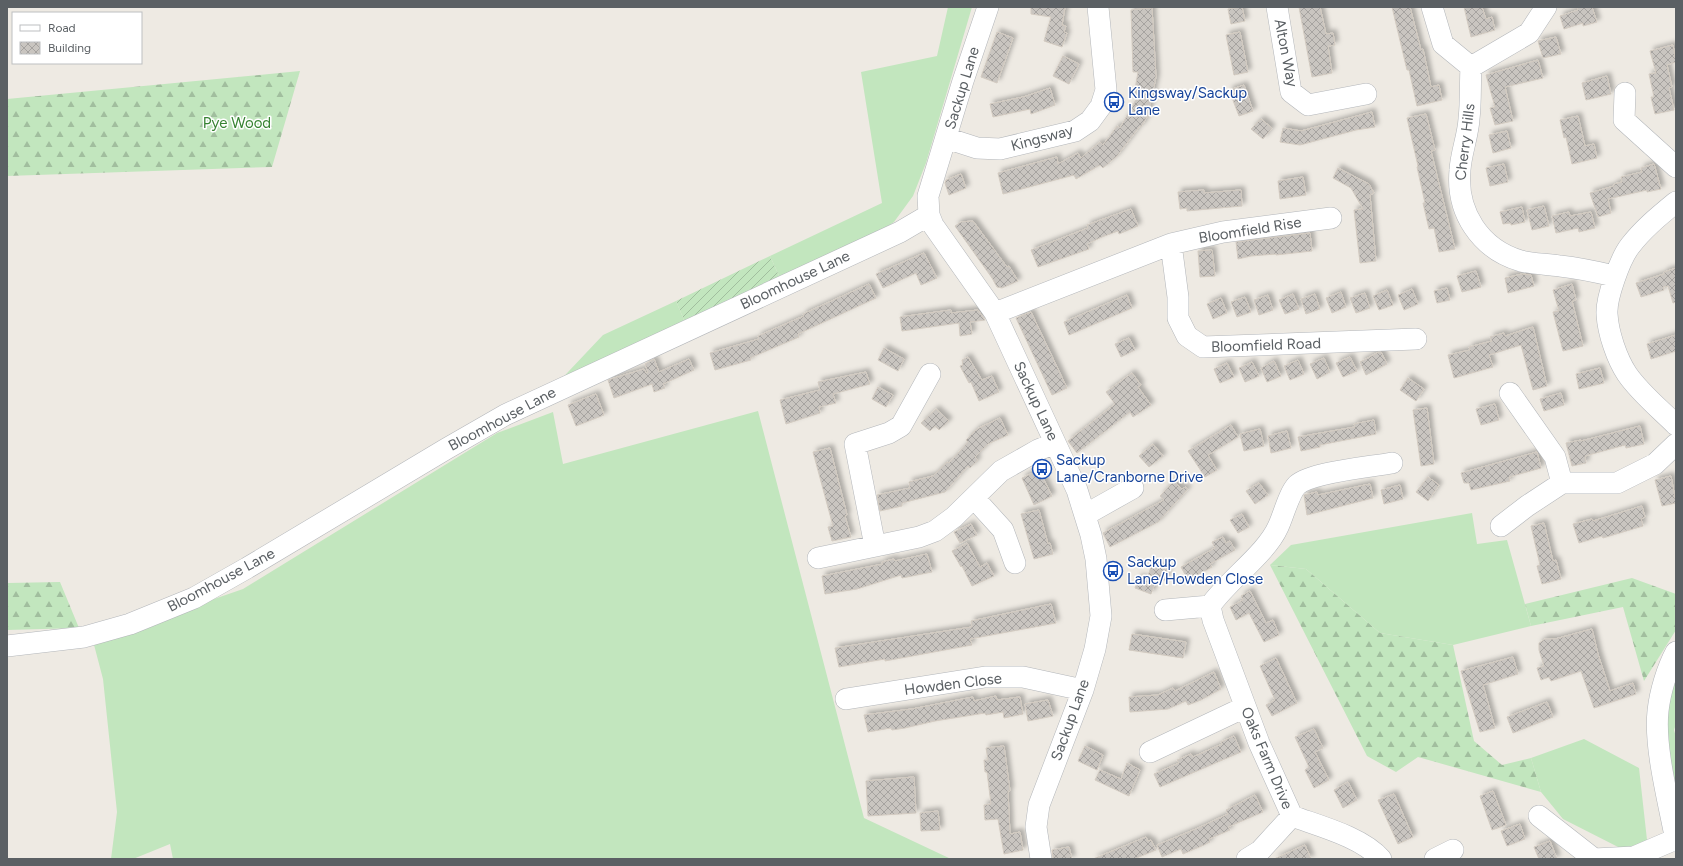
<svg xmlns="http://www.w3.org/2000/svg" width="1683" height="866" viewBox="0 0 1683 866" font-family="Figtree,sans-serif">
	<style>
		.grass { fill: #c2e6be }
		.forest { fill: url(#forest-firs) }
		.garden { fill: url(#garden-furrows) }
		.building { fill: url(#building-cross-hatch); stroke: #d3cbc1; filter: url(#shadow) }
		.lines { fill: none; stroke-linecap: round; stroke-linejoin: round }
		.minor-casing { stroke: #b3b6ba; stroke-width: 22 }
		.minor { stroke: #fff; stroke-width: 21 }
		.labels { text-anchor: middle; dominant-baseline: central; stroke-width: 3; stroke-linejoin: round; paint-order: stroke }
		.street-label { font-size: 15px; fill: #5b6064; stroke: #fff }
		.transit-label { font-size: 15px; fill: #164399; stroke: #fff; text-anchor: start }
		.park-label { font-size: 15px; fill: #378332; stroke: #fff }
	</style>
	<defs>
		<pattern id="forest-firs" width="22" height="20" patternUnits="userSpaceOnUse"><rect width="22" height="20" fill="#c2e6be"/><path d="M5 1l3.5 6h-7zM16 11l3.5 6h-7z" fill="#a1be9e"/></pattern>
		<pattern id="garden-furrows" width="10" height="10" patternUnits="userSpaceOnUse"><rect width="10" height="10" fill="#c2e6be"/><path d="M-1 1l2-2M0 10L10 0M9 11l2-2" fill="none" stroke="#a1be9e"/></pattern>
		<pattern id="building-cross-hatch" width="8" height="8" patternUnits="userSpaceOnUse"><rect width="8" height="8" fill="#c9c5c0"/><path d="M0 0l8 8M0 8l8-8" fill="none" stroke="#a6a3a0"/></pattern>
		<filter id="shadow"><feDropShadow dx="3.5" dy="-3.5" stdDeviation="2" flood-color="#0004"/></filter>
	</defs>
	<rect width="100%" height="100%" fill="#eeeae3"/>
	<path class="grass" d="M948,7H972L926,163L913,196L894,222L877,234L781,280L770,256L882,203L861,72L937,56Z
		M676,301L686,325L551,390L603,335Z
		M758,411L864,818L951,859H173L170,844L133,859H111L117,812L103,679L93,641L243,589L497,433L553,412L563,464Z
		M1472,513L1477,544L1507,540L1531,626L1453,645L1380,633L1306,569L1270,565L1291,545Z
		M1676,679V724L1674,730L1676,737V796C1670,761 1658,712 1676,679Z
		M1584,739L1639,768L1647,840L1624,850L1563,819L1541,792L1531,758Z"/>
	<path class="forest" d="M300,71L272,167L7,176V99Z
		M1270,565L1306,569L1380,633L1453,645L1474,741L1502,765L1531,758L1541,792L1418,757L1396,772L1367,756Z
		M1632,578L1676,594V630L1644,681L1623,607L1531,626L1525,604Z
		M60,582L79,628L7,630V583Z"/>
	<path class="garden" d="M770,256L781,280L686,325L676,301Z"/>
	<path class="building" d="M1031,7H1065L1062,25L1066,26L1064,32L1067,33L1062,47L1044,41L1051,17L1031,14Z
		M1242,7L1245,21L1231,24L1228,9Z
		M1299,7H1320L1326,34L1333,33L1335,45L1328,46L1332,73L1312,77Z
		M1392,7H1410L1421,50L1423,49L1431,87L1439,85L1442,100L1417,106L1409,70H1407Z
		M1464,7H1482L1486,19L1492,17L1495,30L1471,37Z
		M1577,7H1592L1597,22L1583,26V23L1564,29L1560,16L1578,10Z
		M1152,8L1156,77L1148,115L1141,127L1140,126L1117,156L1103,168L1100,165L1076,179L1074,175L1003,194L998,173L1057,157L1058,164L1078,153L1081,158L1100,142L1103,145L1117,126L1120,128L1138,96L1134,95L1138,72H1133L1131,10Z
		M997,32L1013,38L997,83L981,77Z
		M1240,32L1248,72L1234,75L1226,35Z
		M1556,37L1561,54L1543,58L1538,41Z
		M1673,45L1676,62L1667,65L1672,87L1669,88L1674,110L1655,114L1651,97H1654L1649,74L1656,73L1650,51Z
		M1063,56L1079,64L1069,84L1053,76Z
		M1538,60L1543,78L1505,87L1513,121L1495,125L1490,108L1495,107L1486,75Z
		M1607,76L1611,94L1586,100L1582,83Z
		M1244,85L1253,111L1239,116L1229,90Z
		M1050,88L1055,105L1031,114L1030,109L993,117L990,104L1023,97Z
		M1372,112L1375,127L1356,130L1300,145L1280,142L1283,128L1301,131Z
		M1426,114L1435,150L1431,151L1455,249L1439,252L1434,228L1429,229L1423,203H1425L1417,167L1418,166L1407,118Z
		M1578,116L1585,146L1594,144L1597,158L1572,164L1566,137L1564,138L1560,120Z
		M1261,119L1272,128L1263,139L1251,129Z
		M1507,131L1511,148L1493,153L1489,135Z
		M1504,164L1508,182L1490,186L1486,168Z
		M1654,164L1661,189L1647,192V190L1608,199L1611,213L1598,217L1590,193L1614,186V184L1622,182L1621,177L1642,172L1641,168Z
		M1338,168L1369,184L1374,193L1370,195L1376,261L1360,263L1354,210L1363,209L1351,188L1333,178Z
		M961,174L966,188L949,195L945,183L946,180Z
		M1303,177L1306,195L1280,199L1278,181Z
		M1204,190V193L1241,190L1242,206L1187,211V208L1180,209L1178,192Z
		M1544,206L1549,226L1532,230L1527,210Z
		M1522,207L1525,222L1511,225V223L1503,224L1500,212Z
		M1131,209L1138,226L1119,234L1118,231L1102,237L1087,244L1089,249L1038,267L1031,250L1088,228L1087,225Z
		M1569,212L1570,216L1591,212L1595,228L1579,232L1578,228L1556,233L1552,216Z
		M973,221L1007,267L1009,266L1018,281L1002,288L997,287L992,278L955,226L961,222Z
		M1310,233L1312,251L1276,255V254L1251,256L1238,259L1236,242Z
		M1212,250L1215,276L1200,277L1198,251Z
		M924,253L937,278L921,285L916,273L883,288L876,274Z
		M1676,268V302L1673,303L1668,286L1663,287L1664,290L1641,297L1636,283L1664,274V272Z
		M1476,271L1481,287L1462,292L1457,276Z
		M1522,274L1531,275L1534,286L1508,293L1505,278Z
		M869,284L876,298L798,334L799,337L750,358L751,360L715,370L710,353L759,339L758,336L804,316L803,314Z
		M1572,284L1576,300L1572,301L1583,346L1563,351L1553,312L1559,311L1553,290Z
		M1447,288L1450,300L1437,303L1434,291Z
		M1412,289L1418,304L1404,310L1398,295Z
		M1387,290L1393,305L1379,310L1373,296Z
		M1341,292L1346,307L1332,313L1326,298Z
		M1365,293L1370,308L1356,313L1350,298Z
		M1293,294L1299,309L1285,314L1279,300Z
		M1315,294L1320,309L1306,314L1301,299Z
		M1127,295L1132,308L1069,335L1064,322Z
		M1268,295L1273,310L1259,315L1254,300Z
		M1245,297L1251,312L1237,317L1231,302Z
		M1221,298L1227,313L1213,319L1207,304Z
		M951,310V313L978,310L985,320L970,322L972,334L960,336L959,323L902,331L900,317Z
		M1031,312L1067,388L1052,395L1016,318Z
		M1533,327L1547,386L1533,390L1521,345L1489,355L1493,367L1454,378L1448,355L1470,350L1469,347L1492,341L1490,337L1504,333L1505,336Z
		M1676,335V351L1651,359L1647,344Z
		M1129,338L1135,350L1121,357L1115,344Z
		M884,348L904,359L898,371L878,360Z
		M1379,352H1381L1387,364L1366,375L1360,362Z
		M968,357L982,380L992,376L999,392L979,401L971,382L969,383L960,366L963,365L962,360Z
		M1350,357L1357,371L1343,377L1336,363Z
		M1324,358L1330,372L1317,379L1310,364Z
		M654,359L659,372L689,359L694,370L663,384L665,388L654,392L652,384L614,398L608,380L644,369L646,373L648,372L645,364Z
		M1298,360L1304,374L1290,380L1284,366Z
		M1274,361L1281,376L1267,382L1261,368Z
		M1252,362L1259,376L1245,382L1239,368Z
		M1227,363L1234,377L1220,383L1214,369Z
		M1600,368L1604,383L1579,389L1576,374Z
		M866,372L870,384L833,394L836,403L819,407L820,413L786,424L780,400L820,390L818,382Z
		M1132,373L1141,385L1138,387L1151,405L1133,417L1130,412L1077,453L1068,441L1115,404L1106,392Z
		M1408,378L1424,389L1416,401L1400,390Z
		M878,387L893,395L886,407L872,399Z
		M1561,393L1564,405L1544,411L1540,399Z
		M596,394L604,415L576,426L568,405Z
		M1495,404L1499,420L1481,425L1476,409Z
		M1427,408L1434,464L1421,466L1413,410Z
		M936,409L949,421L939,430L935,426L930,431L921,423Z
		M1000,418L1008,435L988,444L975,457L978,460L970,468L968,466L945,492L902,503V506L880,511L877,495L910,488L909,482L933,476L947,462L949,463L968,442L966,440L977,429Z
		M1374,420L1376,434L1320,445V447L1301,451L1298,437L1355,427L1354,424Z
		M1231,425L1238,437L1208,455L1217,470L1205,477L1188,451Z
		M1640,426L1644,444L1626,448L1625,445L1585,456L1586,463L1572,466L1566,443L1581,440V441Z
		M1260,429L1264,446L1244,451L1240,434Z
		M1287,431L1291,448L1271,453L1268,436Z
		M1153,444L1163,456L1149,467L1139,456Z
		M830,448L847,515L845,516L851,537L832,541L828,527L833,526L813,452Z
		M1537,452L1541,468L1509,477L1510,481L1471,490L1469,483H1464L1461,473Z
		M1039,470L1052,496L1034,505L1022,478Z
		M1671,476L1676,503L1662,506L1655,480Z
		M1428,477L1439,485L1428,501L1416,492Z
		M1174,481L1182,489L1186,487L1188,489L1158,522L1110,547L1103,533L1164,500L1160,496Z
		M1259,483L1268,495L1255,504L1246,491Z
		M1370,484L1373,498L1307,515L1304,495L1317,492L1318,495Z
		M1400,485L1403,499L1384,504L1381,490Z
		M1642,506L1645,517L1641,519L1643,526L1603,538L1602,536L1579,543L1573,524L1592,519L1593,521Z
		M1039,510L1048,544L1050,543L1053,554L1034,559L1021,514Z
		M1242,514L1249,527L1238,533L1230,520Z
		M1544,523L1553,561L1556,560L1561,579L1542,584L1537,566L1540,565L1531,526Z
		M971,524L977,535L960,543L954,532Z
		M1223,537L1226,543L1230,541L1235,550L1210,564L1212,567L1188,580L1181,567L1215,548L1212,542Z
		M967,543L980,567L987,563L994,576L972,586L962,566L961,567L952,551Z
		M927,554L932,572L902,578L901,575L857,589L825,594L822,576L883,564L882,562L894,559L895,561Z
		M1152,565L1168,570L1165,581L1148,575Z
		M1139,577L1155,583L1151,594L1135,588Z
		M1250,591L1266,623L1273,620L1279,635L1264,642L1249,613L1236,620L1230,607L1243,600L1241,596Z
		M1051,604L1056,623L970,639L972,645L885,661V659L839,667L835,648L972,627L971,621Z
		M1592,629L1598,654L1610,691L1633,683L1636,694L1594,708L1581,671L1551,681L1549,677L1541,680L1537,668L1544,666L1539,650V643L1545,639H1555Z
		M1132,634L1186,642L1183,658L1129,650Z
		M1513,657L1518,674L1483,685L1495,728L1480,732L1461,671Z
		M1276,658L1297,703L1272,716L1266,705L1275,700L1260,666Z
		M1214,672L1221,689L1201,700L1188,705L1186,701L1168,709L1130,712L1129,697L1158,695L1173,688L1175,691Z
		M996,696L997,700L1020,697L1023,714L1004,718L1003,712L986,715L985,713L935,721L905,728L892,730L891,728L868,732L864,715L912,709L973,697L974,701Z
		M1048,700L1053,716L1028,721L1025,704Z
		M1547,702L1553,717L1513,733L1507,717Z
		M1314,729L1323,748L1315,752L1329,780L1314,788L1305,770L1309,767L1295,737Z
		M1234,736L1241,752L1160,787L1154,774L1179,763L1177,760L1191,754L1193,757L1222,744L1221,742Z
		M1004,746L1010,791H1008L1010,834L1020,832L1023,850L1004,854L998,819L985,820L984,805L991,804L987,772H985L984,760H988L986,748Z
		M1085,746L1103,755L1097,770L1078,761Z
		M1127,763L1140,770L1129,796L1095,780L1100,770L1121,779Z
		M914,777L916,813L868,816L866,781Z
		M1348,782L1357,800L1343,808L1334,790Z
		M1493,791L1506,825L1492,830L1480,796Z
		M1394,794L1413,837L1398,844L1378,800Z
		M1255,795L1263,812L1228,827L1230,830L1209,839L1210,842L1204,845L1183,854L1181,849L1162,857L1157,845L1196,829L1228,814L1226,810Z
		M938,811L940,830L921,831L920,813Z
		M1520,824L1525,839L1507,846L1501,831Z
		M1146,837L1148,841L1151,840L1156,850L1134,859H1093Z
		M1550,841L1557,859H1539L1534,847Z
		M1305,845L1311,859H1274Z
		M1069,847L1072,859H1053L1052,850Z"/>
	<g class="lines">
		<defs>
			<path id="minor" d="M988,7L963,81L928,196L929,215L933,225L995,313L1077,490L1091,535L1096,559L1101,616L1095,649L1083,690L1039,805L1036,827L1041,859
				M1277,7L1291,92L1308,105L1366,94
				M1432,7L1443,44L1471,67C1470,84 1471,102 1469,119C1468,136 1461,153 1460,170C1456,212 1480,249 1521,261C1533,264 1548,264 1560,266C1578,268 1597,272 1614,276
				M1471,67L1529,33L1546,7
				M1625,93L1624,120L1676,167
				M946,138L977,148L1000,149L1075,131L1090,121L1101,106L1106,90L1098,7
				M1676,202C1659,216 1643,229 1630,246C1620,259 1606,298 1607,314C1608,333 1617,359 1627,374C1640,393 1660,409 1676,425
				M1171,244L1223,232L1331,218
				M995,313L1171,244L1178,297V318L1187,336L1203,347L1416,339
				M1510,393L1555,457L1562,483
				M974,498L1003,530L1015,563
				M1085,515L1133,488
				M1501,526L1527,506L1562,483H1617L1655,464L1676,444
				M875,546L855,444L889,433L901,426L930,374
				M818,558L919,537L935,531L954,517L1001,471L1038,450L1055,443
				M1165,610L1210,606
				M7,646L84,637L130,624L194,598L247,568L446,449L505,415L900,232L929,215
				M1676,652C1667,669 1660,692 1658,711C1654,748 1669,803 1676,841
				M846,699L985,677H1023L1083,690
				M1150,752L1245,707
				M1539,816L1594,859L1634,857L1676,839
				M1247,859L1260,851L1292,816
				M1381,859C1362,837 1319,826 1292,816L1259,743L1213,620L1210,606C1228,580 1266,554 1278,527C1283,517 1289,493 1297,485C1312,472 1370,467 1392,463
				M1435,859L1453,850"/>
		</defs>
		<use href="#minor" class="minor-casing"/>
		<use href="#minor" class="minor"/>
	</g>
	<defs>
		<symbol id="bus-ring" viewBox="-11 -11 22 22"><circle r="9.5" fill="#fff" stroke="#1a4fb4" stroke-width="1.5"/><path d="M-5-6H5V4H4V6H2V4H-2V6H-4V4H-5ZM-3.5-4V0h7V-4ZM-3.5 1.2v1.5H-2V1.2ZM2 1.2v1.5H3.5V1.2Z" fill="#1a4fb4"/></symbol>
	</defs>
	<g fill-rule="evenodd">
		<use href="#bus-ring" x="1103" y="91" width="22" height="22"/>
		<use href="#bus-ring" x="1031" y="458" width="22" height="22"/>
		<use href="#bus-ring" x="1102" y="560" width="22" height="22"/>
	</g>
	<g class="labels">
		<g class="street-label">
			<text transform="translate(1286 53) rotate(79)">Alton Way</text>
			<text transform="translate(962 88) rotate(-73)">Sackup Lane</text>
			<text transform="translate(1042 138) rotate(-15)">Kingsway</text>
			<text transform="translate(1465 142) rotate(-83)">Cherry Hills</text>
			<text transform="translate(1250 230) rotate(-9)">Bloomfield Rise</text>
			<text transform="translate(795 280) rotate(-25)">Bloomhouse Lane</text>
			<text transform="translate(1266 345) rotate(-2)">Bloomfield Road</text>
			<text transform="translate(1036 401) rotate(65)">Sackup Lane</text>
			<text transform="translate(502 419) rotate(-28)">Bloomhouse Lane</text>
			<text transform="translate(221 580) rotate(-28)">Bloomhouse Lane</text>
			<text transform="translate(953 684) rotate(-7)">Howden Close</text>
			<text transform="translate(1070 720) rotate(-70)">Sackup Lane</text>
			<text transform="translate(1267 758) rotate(67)">Oaks Farm Drive</text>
		</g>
		<g class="transit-label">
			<text x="1128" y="93">Kingsway/Sackup<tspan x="1128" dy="17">Lane</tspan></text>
			<text x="1056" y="460">Sackup<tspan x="1056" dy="17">Lane/Cranborne Drive</tspan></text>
			<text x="1127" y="562">Sackup<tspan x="1127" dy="17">Lane/Howden Close</tspan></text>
		</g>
		<g class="park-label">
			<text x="237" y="123">Pye Wood</text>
		</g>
	</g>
	<rect width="1683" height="866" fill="none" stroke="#5b6064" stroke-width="16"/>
	<rect x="12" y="12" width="130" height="52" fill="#ffffff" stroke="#bdbfc1"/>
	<rect x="20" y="25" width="20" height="6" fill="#ffffff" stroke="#bdbfc1"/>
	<text x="48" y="32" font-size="12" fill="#5b6064">Road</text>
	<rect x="20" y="42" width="20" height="12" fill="url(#building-cross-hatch)" stroke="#bdbfc1"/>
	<text x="48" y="52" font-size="12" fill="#5b6064">Building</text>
</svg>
